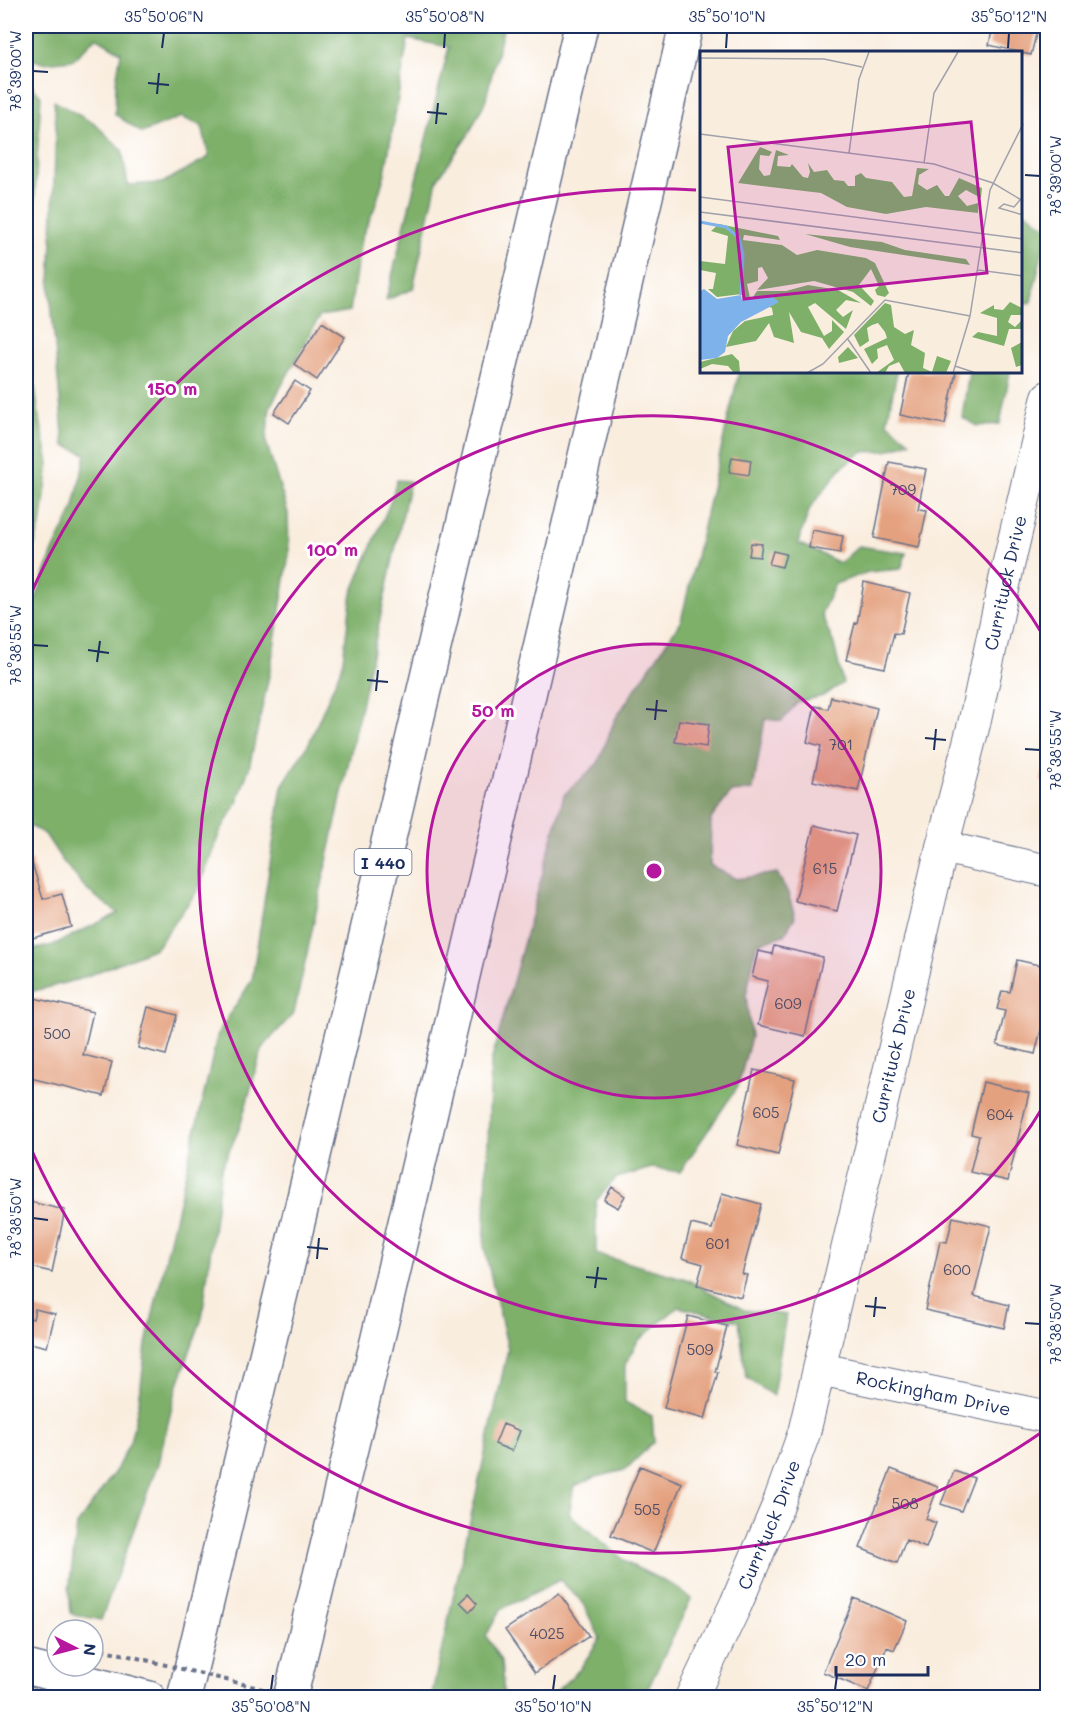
<svg xmlns="http://www.w3.org/2000/svg" width="1073" height="1723" viewBox="0 0 1073 1723" font-family="Mali,sans-serif">
	<style>
		.forest { fill: #7eb06a; stroke: #4c7064; stroke-width: 1.5 }
		.lines { fill: none; stroke-linecap: round; stroke-linejoin: round }
		.stream { stroke: #7db2eb; stroke-width: 9 }
		.building { fill: #e4a17f }
		.minor-casing { stroke: #69728b; stroke-width: 34 }
		.major-casing { stroke: #69728b; stroke-width: 36 }
		.highway-casing { stroke: #69728b; stroke-width: 36 }
		.minor { stroke: #fff; stroke-width: 32 }
		.major { stroke: #fff; stroke-width: 33 }
		.highway { stroke: #fff; stroke-width: 33 }
		.path-bridge { stroke: #69728b; stroke-width: 4; stroke-dasharray: 4.5 4.5; stroke-linecap: butt }
		.ticks { fill: none; stroke: #1b2f5e; stroke-width: 2 }
		.ring { fill: none; stroke: #b5179e; stroke-width: 3 }
		.labels { text-anchor: middle; dominant-baseline: central; stroke-width: 6; stroke-linejoin: round; paint-order: stroke }
		.number-label { font-size: 15px; fill: #4d4c66 }
		.shield { fill: #fff; stroke: #5f6d8e; stroke-width: 1.5 }
		.shield-label { font-size: 16px; font-weight: bold; fill: #1b2f5e }
		.street-label { font-size: 18px; fill: #1b2f5e; stroke: #fff }
		.inset-river { fill: none; stroke: #7db2eb; stroke-width: 3 }
		.inset-road { fill: none; stroke: #a0a1ab; stroke-width: 1.5 }
		.view { fill: #b5179e; fill-opacity: 0.15; stroke: #b5179e; stroke-width: 3 }
		.inset-edge { fill: none; stroke: #1b2f5e; stroke-width: 3 }
		.centre { fill: #b5179e; stroke: #fff; stroke-width: 3 }
		.ring-label { font-size: 18px; text-anchor: middle; font-weight: bold; fill: #b5179e; stroke: #fff; stroke-width: 6; stroke-linejoin: round; paint-order: stroke }
		.neatline { fill: none; stroke: #1b2f5e; stroke-width: 2 }
		.ticks-label { font-size: 15px; text-anchor: middle; fill: #1b2f5e }
	</style>
	<rect width="100%" height="100%" fill="#fff"/>
	<filter id="ink" filterUnits="userSpaceOnUse"><feTurbulence type="fractalNoise" baseFrequency=".0167" numOctaves="2"/><feDisplacementMap in="SourceGraphic" scale="12" xChannelSelector="R" yChannelSelector="G"/><feConvolveMatrix kernelMatrix="1 2 1 2 8 2 1 2 1" color-interpolation-filters="sRGB"/></filter>
	<filter id="wash" filterUnits="userSpaceOnUse"><feTurbulence type="fractalNoise" baseFrequency=".008" numOctaves="4" result="noise"/><feDisplacementMap in="SourceGraphic" scale="24" xChannelSelector="R" yChannelSelector="G"/><feGaussianBlur stdDeviation="1.35" result="paint"/><feColorMatrix in="noise" values="0 0 0 0 0 0 0 0 0 0 0 0 0 0 0 0 0 1.4 0 .05"/><feComposite in="paint" operator="in"/></filter>
	<g filter="url(#wash)">
		<rect width="100%" height="100%" fill="#f9edde"/>
		<path class="forest" d="M26,26H504L485,102L468,135L437,180L413,289L386,300L449,47L408,39L385,173L375,207L361,239L350,311L320,316L270,407L266,442L288,513L289,555L270,671L249,768L237,803L220,832L198,890L156,948L80,979L26,993V951L53,945L118,913L88,891L62,860L45,834L26,824V627L53,551L73,510L86,454L64,445L50,291L56,127L54,101L95,124L122,150L128,185L162,183L209,157L202,126L181,117L142,133L115,114L116,82L121,52L96,37L73,60L43,63L26,57Z
			M26,80L41,96L34,209L26,289Z
			M1020,208L1048,228L1031,302L1021,306Z
			M26,318L38,410L49,463L42,520L26,570Z
			M739,372H897L887,422L910,442L886,451L862,452L841,468L810,508L798,543L840,563L859,546L906,553L901,569L868,572L835,584L821,614L834,644L843,683L823,696L798,702L782,721L765,719L753,790L731,792L711,819L710,865L736,879L777,873L788,893L795,917L784,935L757,944L746,995L751,1037L738,1086L680,1172L652,1168L616,1178L596,1201V1254L686,1279L744,1310L786,1315L773,1396L746,1377L739,1321L678,1307L638,1341L625,1365V1402L652,1416L654,1442L625,1470L596,1477L574,1486L569,1514L629,1564L676,1587L691,1599L644,1697H550L580,1669L600,1638L582,1602L560,1580L501,1609L486,1636L501,1661L504,1697L431,1698L508,1349L484,1247L491,1062L564,795L598,763L615,719L681,621Z
			M969,372H1010L1000,424L977,426L962,417Z
			M397,480L410,481L294,1013L262,1048L240,1127L221,1169L202,1318L177,1387L158,1463L101,1620L71,1614L69,1590L77,1525L116,1470L130,1442L139,1402L146,1344L218,1033L252,980L282,786L309,743L342,666L352,593L390,503Z"/>
		<g class="lines">
			<path class="stream" d="M306,26H319"/>
		</g>
		<g id="blocks">
			<path class="building" d="M993,26H1038L1031,55L989,45Z
				M322,322L345,337L317,380L294,364Z
				M909,372H956L945,424L900,415Z
				M295,381L310,391L289,423L274,413Z
				M732,457L751,460L749,475L729,472Z
				M889,462L926,469L918,509L927,510L919,547L874,538Z
				M812,530L843,536L840,553L809,548Z
				M751,543L762,544L760,557L749,556Z
				M773,551L786,554L782,567L769,564Z
				M864,582L910,593L901,634L894,633L885,668L846,660L855,623L857,624Z
				M831,697L877,708L858,791L813,781L821,746L807,742L815,706L828,709Z
				M679,720L709,724L706,747L675,742Z
				M1047,755L1048,756V783L1041,781Z
				M814,825L856,835L837,911L795,901Z
				M31,860L43,899L62,894L71,927L26,940V861Z
				M774,946L823,957L805,1036L758,1025L768,981L752,977L758,951L772,954Z
				M1017,960L1048,967V1002L1035,1054L997,1045L1005,1011L997,1009L1002,991L1010,992Z
				M26,996L93,1012L83,1055L112,1062L104,1096L26,1077Z
				M148,1007L177,1015L166,1055L138,1048Z
				M754,1070L795,1079L778,1155L737,1145Z
				M983,1082L1029,1093L1008,1181L970,1172L979,1136L971,1134Z
				M612,1187L625,1196L618,1208L604,1200Z
				M722,1193L761,1204L742,1274L747,1275L741,1297L697,1285L703,1264L682,1258L691,1224L712,1229Z
				M26,1201L65,1210L52,1272L26,1266Z
				M953,1217L991,1226L974,1296L1009,1305L1004,1328L925,1310L940,1241L947,1242Z
				M35,1309L55,1314L47,1347L26,1342V1317L33,1319Z
				M688,1316L727,1326L715,1372H718L705,1419L664,1408Z
				M503,1424L520,1431L512,1451L495,1444Z
				M640,1466L682,1483L653,1553L611,1535Z
				M891,1469L938,1487L926,1519L936,1523L926,1548L906,1540L897,1563L860,1548Z
				M954,1471L974,1478L961,1511L941,1504Z
				M559,1593L589,1636L535,1673L505,1630Z
				M468,1594L477,1604L470,1612L460,1602Z
				M854,1598L907,1621L894,1650L887,1647L868,1691L823,1672Z"/>
		</g>
	</g>
	<g filter="url(#ink)">
		<use href="#blocks" fill-opacity="0" stroke="#69728b" stroke-width="1.5"/>
		<g class="lines">
			<defs>
				<g id="minor">
					<path d="M942,847L1048,871"/>
					<path id="s1" d="M820,1369L1048,1417"/>
					<path id="s2" d="M691,1698L736,1604L777,1508L804,1433L942,847L975,720L1008,566L1048,397"/>
				</g>
				<path id="major" d="M26,1667L149,1698"/>
				<path id="highway" d="M184,1698L311,1168L581,26
					M290,1698L376,1346L686,26"/>
			</defs>
			<use href="#minor" class="minor-casing"/>
			<use href="#major" class="major-casing"/>
			<use href="#highway" class="highway-casing"/>
			<use href="#minor" class="minor"/>
			<use href="#major" class="major"/>
			<use href="#highway" class="highway"/>
			<path class="path-bridge" d="M93,1647L299,1698"/>
		</g>
	</g>
	<path class="ticks" d="M162,48L164,33M444,48L445,33M726,48L727,33M1008,48L1009,33M33,71L48,72M148,83L169,85M157,94L159,73M427,112L447,114M436,124L438,103M1025,175L1040,176M33,645L48,646M88,650L109,653M97,662L100,641M367,680L388,682M376,691L378,670M646,709L667,711M655,720L657,700M925,738L946,740M1025,749L1040,750M934,750L936,729M33,1218L48,1220M307,1247L328,1249M317,1259L319,1238M586,1277L607,1279M595,1288L598,1267M865,1306L886,1308M874,1317L876,1297M1025,1323L1040,1324M271,1690L273,1675M553,1690L555,1675M835,1690L837,1675"/>
	<circle cx="654" cy="871" r="227" fill="#b5179e" fill-opacity=".12"/>
	<g class="ring">
		<circle cx="654" cy="871" r="227"/>
		<path d="M1046 1102A455 455 0 1 1 1046 640"/>
		<path d="M1045 1430A682 682 0 0 1 26 1137M26 605A682 682 0 0 1 696 190"/>
	</g>
	<g class="labels">
		<g class="number-label">
			<text x="903" y="489">709</text>
			<text x="841" y="744">701</text>
			<text x="825" y="868">615</text>
			<text x="788" y="1003">609</text>
			<text x="57" y="1033">500</text>
			<text x="766" y="1112">605</text>
			<text x="1000" y="1114">604</text>
			<text x="718" y="1243">601</text>
			<text x="957" y="1269">600</text>
			<text x="700" y="1349">509</text>
			<text x="905" y="1503">508</text>
			<text x="647" y="1509">505</text>
			<text x="547" y="1633">4025</text>
		</g>
		<rect class="shield" x="354.5" y="849" width="57" height="26" rx="4.5"/>
		<g class="shield-label">
			<text x="383" y="862">I 440</text>
		</g>
		<g class="street-label">
			<text stroke="none"><textPath href="#s2" startOffset="1162">Currituck Drive</textPath></text>
			<text stroke="none"><textPath href="#s2" startOffset="676">Currituck Drive</textPath></text>
			<text stroke="none"><textPath href="#s1" startOffset="116">Rockingham Drive</textPath></text>
			<text stroke="none"><textPath href="#s2" startOffset="190">Currituck Drive</textPath></text>
		</g>
	</g>
	<g transform="translate(700 51)">
		<rect width="322" height="322" fill="#f9edde"/>
		<path d="M60,96L72,101L69,105L60,104L59,118L64,125L70,124L76,99L89,104L78,105L77,115L90,116L92,113L103,126L108,127L110,121L108,112L114,121L127,119L134,129L144,130L148,135H155V125L161,122L166,127L192,131L204,146L212,145L217,117L229,118L219,124L218,133L227,139L237,134L245,145H249L259,127L282,137L281,147L266,139L258,145L267,155L278,152V162L226,156L186,163L147,156L121,142L38,132ZM19,173L78,185L80,189L44,184L43,189L82,194L97,204L117,199L166,207L175,212L189,242L185,246L177,244L175,239L179,235L171,218L159,234L174,250L171,255L153,241L114,230L57,239L68,227L62,216L58,217V230L47,233L50,247L43,249L42,243L17,246L8,238H13L16,222L0,219V210L25,213L28,185L11,180ZM105,183L182,191L205,199L266,208L270,214L150,196ZM108,234L138,239L161,252L146,249L136,259L143,266L153,259L146,278L115,252L108,256L124,285L132,280V269L144,281L129,298L122,287L101,281L89,261L94,292L74,286L69,272L56,290L26,296L33,280L45,270L73,264L72,257L51,249L57,240H86ZM310,251L322,257V264H311L308,271L315,276L322,269V286L321,278H309L304,295L272,286L278,281L297,285V267L280,262L294,254V258L303,259ZM185,252L191,254L194,276L205,283L214,279L211,294L225,302L223,317L232,321L237,305L251,310L246,322H205L199,311L189,315L185,322H176L194,309L187,294L177,298L178,307L172,313L164,298L187,287L185,281L178,272L172,274L167,277L169,290L160,296L154,284ZM322,291V314L316,316L311,297ZM148,296L158,307L139,312L138,306ZM32,303L39,310L40,322H34L28,315L12,313L0,318V311Z" fill="#7eb06a"/>
		<path d="M4,238L17,248L41,244L42,249L73,246L79,251L41,271L28,285L25,301L17,307L0,309V240Z" fill="#7db2eb"/>
		<path class="inset-river" d="M0,171L26,176L39,187L43,204L41,244"/>
		<path class="inset-road" d="M0,7L124,8L162,16M0,83L234,113L293,132L323,150M149,102L159,28L169,1M224,112L234,42L258,1M0,146L323,188M320,149L314,156L304,153L299,157L323,164M0,161L323,202M278,219L323,225M147,287L171,322M255,315L276,322M107,322L123,313L185,249L270,265M253,322L270,265L290,139L323,73"/>
		<path class="view" d="M271,71L287,222L44,248L28,96Z"/>
		<rect width="322" height="322" class="inset-edge"/>
	</g>
	<circle cx="654" cy="871" r="9" class="centre"/>
	<g class="ring-label">
		<text x="172" y="395">150 m</text>
		<text x="332" y="556">100 m</text>
		<text x="493" y="717">50 m</text>
	</g>
	<rect width="1073" height="1723" fill="none" stroke="#fff" stroke-width="66"/>
	<g transform="translate(75 1648) rotate(96)"><circle r="28" fill="#ffffff" stroke="#a4acbf" stroke-width="1.5"/>
	<path d="M0-4.5L10 22L0 15L-10 22Z" fill="#b5179e"/>
	<text y="-9" font-size="16" font-weight="bold" text-anchor="middle" fill="#1b2f5e">N</text>
	</g>
	<path d="M836 1666v9h92v-9" fill="none" stroke="#1b2f5e" stroke-width="3"/>
	<text x="845" y="1666" font-size="18" fill="#1b2f5e" stroke="#ffffff" stroke-width="4.5" paint-order="stroke">20 m</text>
	<rect x="33" y="33" width="1007" height="1657" class="neatline"/>
	<g class="ticks-label">
		<text x="164" y="22">35°50'06"N</text>
		<text x="445" y="22">35°50'08"N</text>
		<text x="727" y="22">35°50'10"N</text>
		<text x="1009" y="22">35°50'12"N</text>
		<text transform="translate(16 71) rotate(-90)" y="5">78°39'00"W</text>
		<text transform="translate(1056 176) rotate(-90)" y="5">78°39'00"W</text>
		<text transform="translate(16 645) rotate(-90)" y="5">78°38'55"W</text>
		<text transform="translate(1056 750) rotate(-90)" y="5">78°38'55"W</text>
		<text transform="translate(16 1218) rotate(-90)" y="5">78°38'50"W</text>
		<text transform="translate(1056 1324) rotate(-90)" y="5">78°38'50"W</text>
		<text x="271" y="1712">35°50'08"N</text>
		<text x="553" y="1712">35°50'10"N</text>
		<text x="835" y="1712">35°50'12"N</text>
	</g>
</svg>
